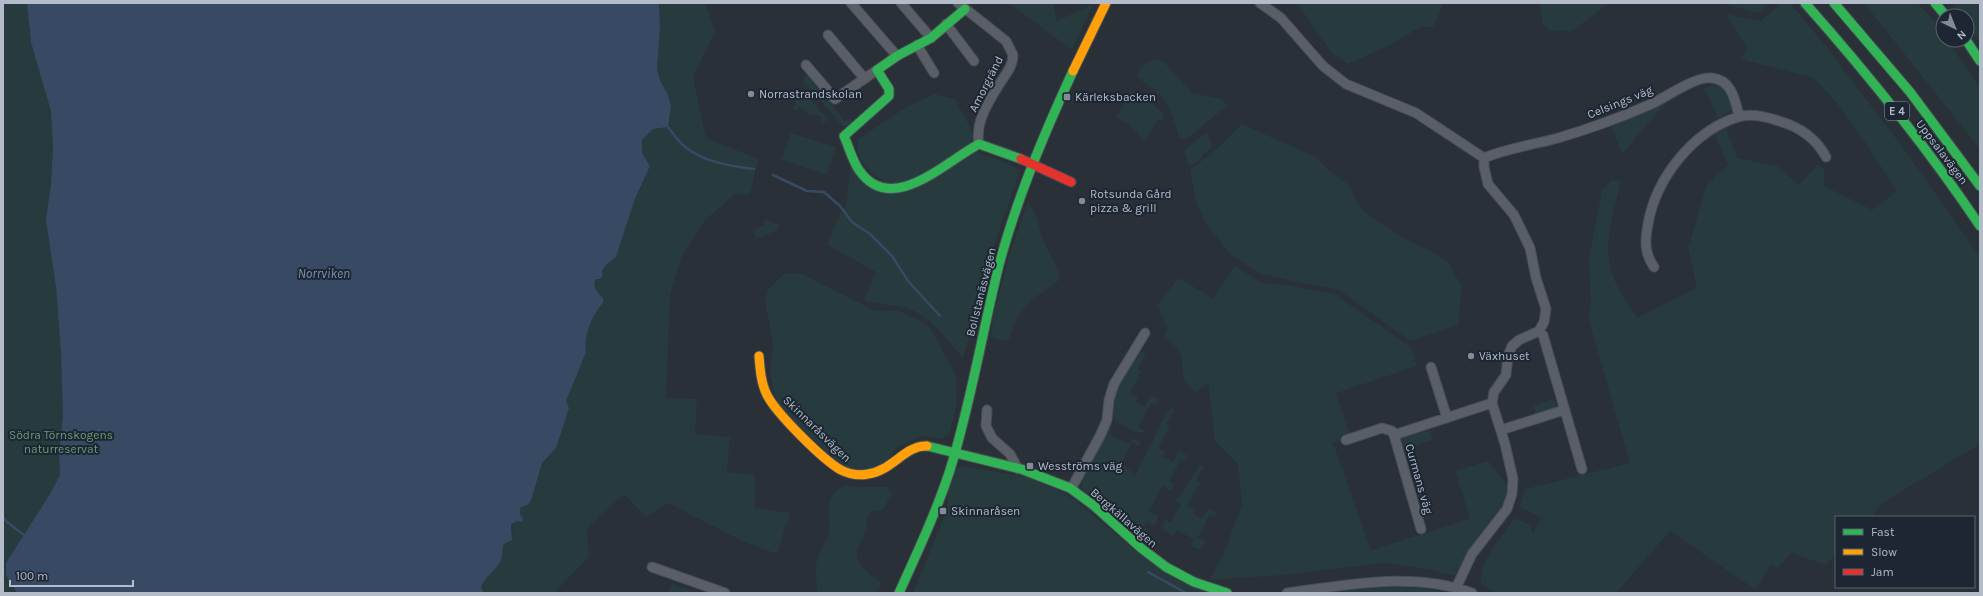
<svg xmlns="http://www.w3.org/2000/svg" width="1983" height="596" viewBox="0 0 1983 596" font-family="Karla,sans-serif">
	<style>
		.green { fill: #273a3e }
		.water { fill: #384963 }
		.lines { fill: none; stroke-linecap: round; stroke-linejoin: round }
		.stream { stroke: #384963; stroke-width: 2.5 }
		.street-casing { stroke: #484c53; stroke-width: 11 }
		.fast-casing { stroke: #484c53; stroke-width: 11 }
		.slow-casing { stroke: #484c53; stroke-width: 11 }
		.jam-casing { stroke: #484c53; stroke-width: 11 }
		.street { stroke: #5a5e66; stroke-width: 9 }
		.fast { stroke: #30b455; stroke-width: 9 }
		.slow { stroke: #ff9f0a; stroke-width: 9 }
		.jam { stroke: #e5322d; stroke-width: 9 }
		.poi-dot { fill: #848b96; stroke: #1d2633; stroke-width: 1.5 }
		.labels { text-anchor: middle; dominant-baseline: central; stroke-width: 4; stroke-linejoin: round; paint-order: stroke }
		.shield { fill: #1d2633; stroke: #878f9c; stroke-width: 1 }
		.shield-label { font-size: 11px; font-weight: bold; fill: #b4bcc9 }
		.street-label { font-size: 12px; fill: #b4bcc9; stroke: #1d2633 }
		.poi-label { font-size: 12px; fill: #b4bcc9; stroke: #1d2633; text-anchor: start }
		.park-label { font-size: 12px; fill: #6b9a76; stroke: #1d2633 }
		.water-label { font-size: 13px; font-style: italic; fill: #7c92b1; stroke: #1d2633 }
	</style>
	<rect width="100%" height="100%" fill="#2a3038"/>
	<path class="green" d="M3,3H74L61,593H3Z
		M659,3H705L715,31L693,77L706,138L758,159L750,195L735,194L705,220L681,258L670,295L666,398L697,399L695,434L730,437L727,472L755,475V508L790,513L777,554L742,541L668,503L646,517L624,494L587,529L589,557L554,593H484L481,587L483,582L503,554C501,544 507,543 513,536L511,524L517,521L521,522L523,518L520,515V508L529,504L533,496L542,463L550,453L566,401L585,352C582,332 597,315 602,296L597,293L593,286L594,282L605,266L616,257L635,199L650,166L642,153V140L653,129L667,127L671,106L668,95L660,80L657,69L660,27Z
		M1009,3H1053L1057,21L1093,4L1072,50Z
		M1297,3H1444L1433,27H1420L1392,44L1348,64L1331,52Z
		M1539,3H1609L1571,32L1562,30L1552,32L1543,25Z
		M1722,3H1769L1759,12H1753Z
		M1781,3H1790L1824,44L1904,149L1980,257V444L1879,505L1872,517H1836V553L1826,565L1791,553L1778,568L1770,565L1756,590L1670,531L1616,593H1498L1481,584C1478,562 1503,535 1515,518L1529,525L1533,533L1542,518L1520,507L1525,489L1630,463L1588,318L1591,303L1589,257L1602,191L1611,180L1621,181C1615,208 1604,239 1610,266C1614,285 1627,302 1637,318L1697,288L1688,249L1707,184L1728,165L1713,131L1725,124L1737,158L1777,166L1799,185L1818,164L1824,170V186L1872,210L1897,191L1863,139L1835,101L1814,78L1741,59L1747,48L1726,14L1761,21Z
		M1864,3H1917C1926,12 1943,27 1943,40H1947L1980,88V149Z
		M1952,3H1980V43L1967,25V16H1961Z
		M1158,59L1164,62L1192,93L1222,99L1228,106C1212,116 1201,129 1186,139L1179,138C1175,122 1170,103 1157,92C1150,86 1143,83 1137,76C1141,64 1147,61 1158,59Z
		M807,71L834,102L832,104L844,121L850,118L852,122L847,126H842L810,88L803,83Z
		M1712,80L1685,92L1664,105L1622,154L1610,124L1683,89Z
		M1719,83C1728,90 1733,99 1732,110L1718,118L1704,88Z
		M1131,91L1144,96L1164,114L1162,120L1158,119L1145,141L1128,124L1116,117Z
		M799,92L807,95L828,120L822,123L821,116L810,115L799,107L795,111L793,109Z
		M934,94L955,99L969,125L979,153L999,160L1020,170L994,246L988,276L963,358C947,340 932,317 909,309C894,304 878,305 864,300L876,272L827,245L840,214L846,206L851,163L852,168L901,191C878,178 857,170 857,140L905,108Z
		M1242,124L1316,157L1328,170L1348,184L1358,204L1367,214L1405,239L1434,253L1448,262L1462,287L1458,325L1410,341L1339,290L1283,279L1259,273L1231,255L1206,223L1197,205L1190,170L1219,147Z
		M791,133L836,147L827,175L782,160Z
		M1206,133L1213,145L1195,164L1188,165L1184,150Z
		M1028,201L1037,218L1044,242L1060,273L1058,281C1032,299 1018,308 1009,339L1001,341L991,337L993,317L1009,256Z
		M764,219L781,225C776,233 765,235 756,238L753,230L764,225Z
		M1235,266L1262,283L1292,286L1334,294L1411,347L1417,366L1336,393L1350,436L1333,443L1371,550L1470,519L1455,471L1488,461L1506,484V494L1502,507L1471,547L1455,576L1428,569L1384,563L1283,575L1209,580L1223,556L1242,504L1238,464L1215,441L1208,383L1195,393L1184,381L1181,355L1175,346L1163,336L1168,331L1158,305L1178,278L1213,298Z
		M785,273L802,274L874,310L900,311L924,323L931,329L956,376L957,403L950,432L942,439L923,436L897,447L885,465L855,471L840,465L778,407L770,374L773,344L765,301L768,290Z
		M1139,350L1146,354L1138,369L1141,371L1130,393L1138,398L1136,402L1145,407L1151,395L1159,399L1156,405L1151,403L1138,427L1146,432L1140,433C1133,430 1117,425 1113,418C1104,400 1130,365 1139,350Z
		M1553,399L1557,409L1536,416L1533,406Z
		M1170,408L1174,410L1166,424L1170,426L1158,448L1165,452L1163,457L1173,462L1179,451L1188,456L1185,461L1181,459L1169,481L1174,484L1171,491L1163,486L1149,511L1159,517L1154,526L1146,522L1143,527L1149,531L1148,534L1141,537L1086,492L1082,487V479L1109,425L1112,428L1109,434L1128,444L1132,438L1140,442V446L1132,442L1121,465L1128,469L1135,476C1147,453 1157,430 1170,408Z
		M1430,430L1433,440L1402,449L1399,439Z
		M1200,464L1204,466L1196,480L1200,483L1187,506L1195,510L1193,514L1202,519L1209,508L1217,512L1214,517L1210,515L1198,537L1206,542L1199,549L1190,546L1194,539L1176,530L1173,536L1162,529L1165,520L1171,522L1181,504L1175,501L1183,492Z
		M962,466L1026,477L1057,490L1075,500L1152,565L1197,589L1210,593H913L947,510L948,490L955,470Z
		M845,485L858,487H888L892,493L883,510L870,512C865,522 868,524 865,533C863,539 858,544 857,550C854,563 870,575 880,581V587L874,593L817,592C817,581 814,568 818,558C820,550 828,541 829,533C831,513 821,496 845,485Z
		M672,584L697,593H668Z
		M1386,586L1422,588L1446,593H1328Z"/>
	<path class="water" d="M27,3H659L660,27L657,69L660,80L668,95L671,106L668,127L653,129L642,140V153L650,166L635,199L616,257L605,266L602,271L603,275L600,279H596C591,288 598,291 603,298V303C593,313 583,337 586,352L566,401L569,408L556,448L542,463L532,498L529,504L520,508V515L523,518L522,522L517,521L511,524L512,540L504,544C501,550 504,556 500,562C495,571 485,577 481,587L484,593H17L6,575V563L50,494L60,475L59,452L63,416L61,352L56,287L46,220L51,184L53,147L51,111L31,42Z"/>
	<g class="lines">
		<path class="stream" d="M668,127C673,133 678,141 684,146C703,162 730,166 754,169
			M773,175L807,191L824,192L840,206L852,222L870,234L892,256L908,281L940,316
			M3,517L7,522L24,535
			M1148,572L1186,593"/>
		<defs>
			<path id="street" d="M851,3L897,56
				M901,3L931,38
				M958,3L1006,41L1013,55C1013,68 1003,77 997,88C987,104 975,124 979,144
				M1260,3L1281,18L1323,66L1346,84L1416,113L1484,158V167L1488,184L1514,215L1530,248L1536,278L1546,309L1544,322L1539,331
				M946,24L974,61
				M828,35L864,78
				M917,45L934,73
				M806,65L835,99L877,70
				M1484,158C1507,148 1533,145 1558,138C1589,129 1619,118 1649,105C1666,98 1694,76 1712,78C1732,80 1735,100 1739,116
				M1654,267C1644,253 1645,240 1648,224C1656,178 1693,131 1738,117C1750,113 1767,117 1779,121C1800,127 1816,138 1826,157
				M1431,367L1447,418
				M987,410L986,426L992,438L1010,454L1018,469
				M1501,430L1564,410
				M1346,440L1382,428L1392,431L1394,435
				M1071,489L1100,436L1107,420L1109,400L1114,384L1145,333
				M1421,529L1394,435L1492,403
				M652,567L725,593
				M1456,588L1472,554L1507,509L1512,494L1513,479L1505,444L1492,403L1494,392L1506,375L1508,356L1512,346L1519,340L1539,331L1543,335L1582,469
				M1287,593C1348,585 1413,571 1472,593"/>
			<path id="fast" d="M1805,3C1868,74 1927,147 1980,226
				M1834,3L1910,92L1980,186
				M1935,3L1946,16
				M965,9L931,38L897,56L877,70L889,89V96L844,136C849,147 852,160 859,170C891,217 945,162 979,144L1021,159
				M1966,40L1980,61
				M927,446L1021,469L1070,488L1093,505L1141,548L1166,567L1194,582L1227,593
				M899,593C917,553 936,513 950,470C971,403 982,333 999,265C1017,198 1044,134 1073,71"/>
			<path id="slow" d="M1073,71L1106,3
				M759,356C760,369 761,383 767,395C776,413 823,460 841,470C849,474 859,476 868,474C892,471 905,445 927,446"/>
			<path id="jam" d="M1021,159L1071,182"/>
		</defs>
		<use href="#street" class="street-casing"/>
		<use href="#fast" class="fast-casing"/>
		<use href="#slow" class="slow-casing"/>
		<use href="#jam" class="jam-casing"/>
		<use href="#street" class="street"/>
		<use href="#fast" class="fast"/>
		<use href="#slow" class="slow"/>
		<use href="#jam" class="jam"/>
	</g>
	<g class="poi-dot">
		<circle cx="751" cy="94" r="4"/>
		<rect x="1063" y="93" width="8" height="8" rx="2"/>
		<circle cx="1082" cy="201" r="4"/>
		<circle cx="1471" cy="356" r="4"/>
		<rect x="1026" y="462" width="8" height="8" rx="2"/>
		<rect x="939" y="507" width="8" height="8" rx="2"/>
	</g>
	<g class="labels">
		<rect class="shield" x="1885" y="102" width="24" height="18" rx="3"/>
		<g class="shield-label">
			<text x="1897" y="111">E 4</text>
		</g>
		<g class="street-label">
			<text transform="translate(986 84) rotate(-63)">Amorgränd</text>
			<text transform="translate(1620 102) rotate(-22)">Celsings väg</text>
			<text transform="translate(1942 152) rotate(53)">Uppsalavägen</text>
			<text transform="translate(981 292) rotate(-76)">Bollstanäsvägen</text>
			<text transform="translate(817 429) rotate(44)">Skinnaråsvägen</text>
			<text transform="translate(1419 479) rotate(74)">Curmans väg</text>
			<text transform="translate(1124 518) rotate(41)">Bergkällavägen</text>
		</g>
		<g class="poi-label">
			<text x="759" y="94">Norrastrandskolan</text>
			<text x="1075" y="97">Kärleksbacken</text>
			<text x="1090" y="194">Rotsunda Gård<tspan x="1090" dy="14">pizza &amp; grill</tspan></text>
			<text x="1479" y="356">Växhuset</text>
			<text x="1038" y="466">Wesströms väg</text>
			<text x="951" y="511">Skinnaråsen</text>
		</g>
		<g class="park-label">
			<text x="61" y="435">Södra Törnskogens<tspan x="61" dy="14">naturreservat</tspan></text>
		</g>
		<g class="water-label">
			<text x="324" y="273">Norrviken</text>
		</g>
	</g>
	<rect width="1983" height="596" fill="none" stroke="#b4bcc9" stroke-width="8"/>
	<rect x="1835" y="516" width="140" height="72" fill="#1d2633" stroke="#59626f"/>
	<rect x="1843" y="529" width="20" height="6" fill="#30b455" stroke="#59626f"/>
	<text x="1871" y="536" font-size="12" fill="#b4bcc9">Fast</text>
	<rect x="1843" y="549" width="20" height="6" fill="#ff9f0a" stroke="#59626f"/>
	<text x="1871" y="556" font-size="12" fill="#b4bcc9">Slow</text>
	<rect x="1843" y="569" width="20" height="6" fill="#e5322d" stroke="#59626f"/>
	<text x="1871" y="576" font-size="12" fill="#b4bcc9">Jam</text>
	<g transform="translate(1955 28) rotate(137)"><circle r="19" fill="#1d2633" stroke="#59626f"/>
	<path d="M0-3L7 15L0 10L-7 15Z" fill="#848b96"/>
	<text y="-6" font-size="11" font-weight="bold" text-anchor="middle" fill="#b4bcc9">N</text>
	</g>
	<path d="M10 580v6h123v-6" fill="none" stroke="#b4bcc9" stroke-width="2"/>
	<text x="16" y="580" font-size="12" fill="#b4bcc9" stroke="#1d2633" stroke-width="3" paint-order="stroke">100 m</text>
</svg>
